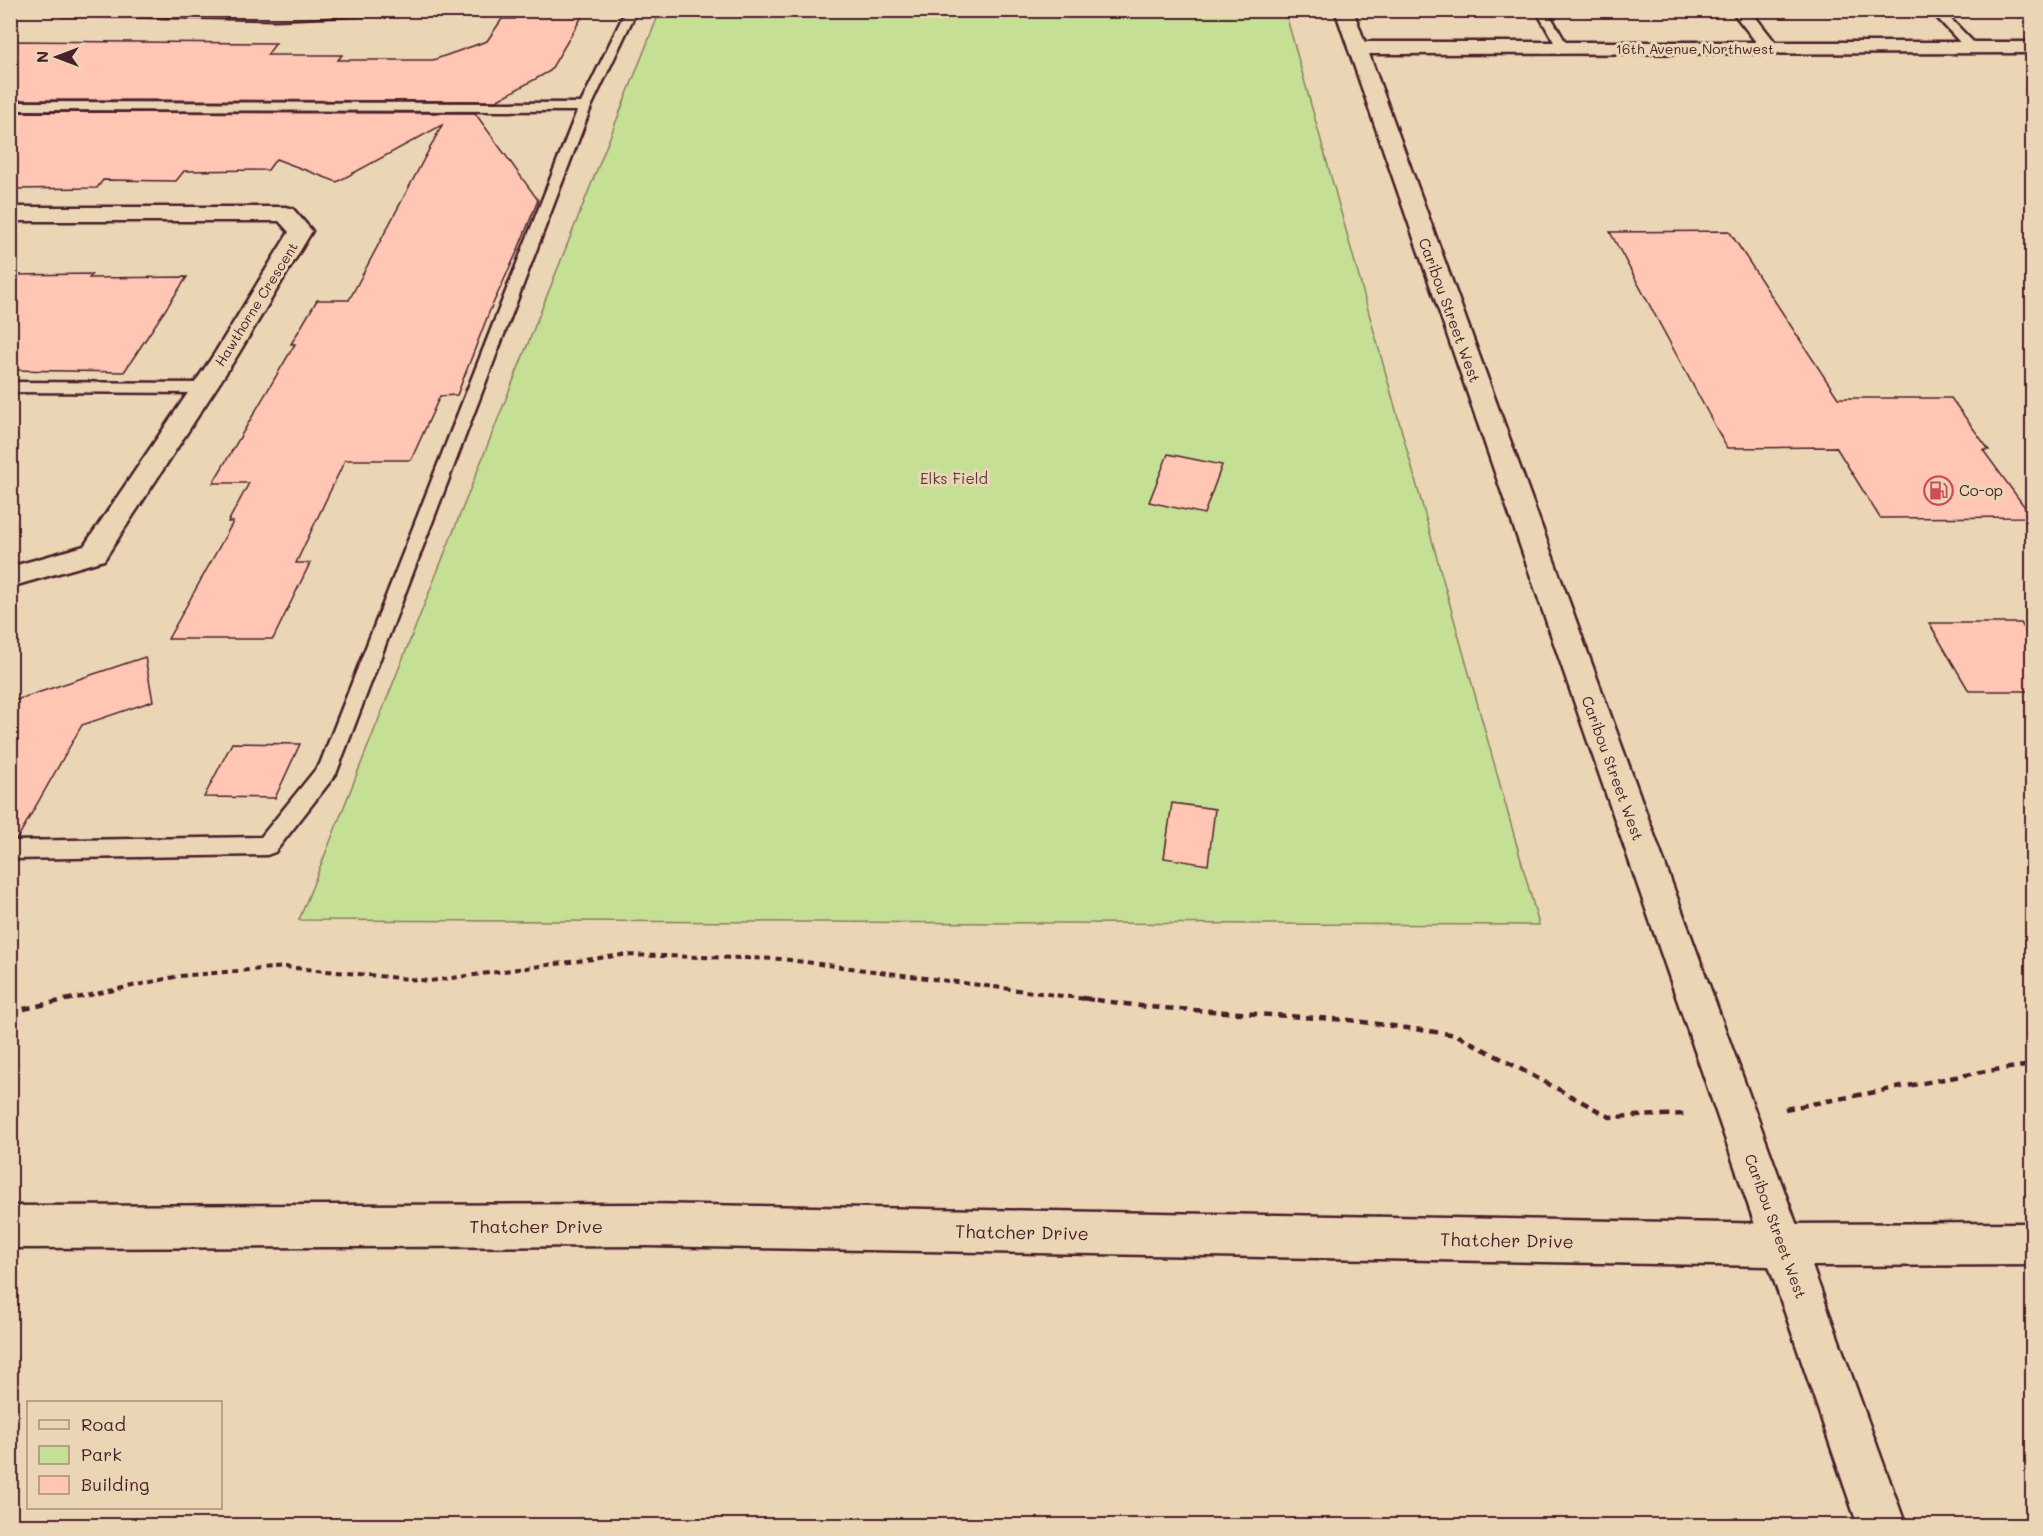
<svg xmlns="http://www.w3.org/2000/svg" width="2043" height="1536" viewBox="0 0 2043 1536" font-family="Mali,sans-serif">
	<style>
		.green { fill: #c5df95; stroke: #887f60; stroke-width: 1.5 }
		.building { fill: #fec6b3; stroke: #4a1f2b; stroke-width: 1.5 }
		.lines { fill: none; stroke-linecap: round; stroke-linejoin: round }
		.service-casing { stroke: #4a1f2b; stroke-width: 5 }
		.minor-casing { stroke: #4a1f2b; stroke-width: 5 }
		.tertiary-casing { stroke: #4a1f2b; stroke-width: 5 }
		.secondary-casing { stroke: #4a1f2b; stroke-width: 5 }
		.path-far1 { stroke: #4a1f2b; stroke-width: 4; stroke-dasharray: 6 4.5; stroke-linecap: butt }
		.path { stroke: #4a1f2b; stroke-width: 4.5; stroke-dasharray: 8 6; stroke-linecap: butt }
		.service { fill: #ead6b4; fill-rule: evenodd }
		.minor { fill: #ead6b4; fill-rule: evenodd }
		.tertiary { fill: #ead6b4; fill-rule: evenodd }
		.secondary { fill: #ead6b4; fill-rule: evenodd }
		.labels { text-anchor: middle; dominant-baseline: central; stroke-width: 6; stroke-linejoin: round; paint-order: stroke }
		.far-street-label { font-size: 14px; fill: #4a1f2b; stroke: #ead6b4 }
		.street-label { font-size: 15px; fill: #4a1f2b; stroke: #ead6b4 }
		.park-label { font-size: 15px; fill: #5c3c3b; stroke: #ead6b4 }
		.poi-label { font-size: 15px; fill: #4a1f2b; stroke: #ead6b4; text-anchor: start }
		.near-street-label { font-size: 18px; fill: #4a1f2b; stroke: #ead6b4 }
	</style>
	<rect width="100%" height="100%" fill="#ead6b4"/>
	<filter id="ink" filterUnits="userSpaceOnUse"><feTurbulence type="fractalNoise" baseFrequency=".0167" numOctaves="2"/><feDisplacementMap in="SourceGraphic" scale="12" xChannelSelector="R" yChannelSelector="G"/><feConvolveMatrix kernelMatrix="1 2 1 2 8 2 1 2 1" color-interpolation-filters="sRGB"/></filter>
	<g filter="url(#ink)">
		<path class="green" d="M660,11H1285L1539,925L299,920Z"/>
		<path class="building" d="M521,10H586L550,71L496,101L10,100V41L276,43L267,55H342L338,60H433L487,41L502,19H515Z
			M10,112L475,113L538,200L517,252L490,310L457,395L440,396L411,460H345L296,563H310L273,639H168L233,522H228L249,483H213L295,344H291L317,300H349L442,125L337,182L276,159L268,170L184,171L176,181L103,180L97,188L10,189Z
			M1729,231L1838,398H1951L1989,450H1983L2032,517L1880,518L1836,447L1727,448L1610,232Z
			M92,274L89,278L187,277L124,372L10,370V275Z
			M1168,454L1222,465L1204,514L1149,502Z
			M1929,623H2021L2032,641V691H1969Z
			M145,657L153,701L82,725L17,839H10V702Z
			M232,743L300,744L275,798L204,797Z
			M1172,803L1215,809L1208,865L1164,858Z"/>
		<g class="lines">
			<defs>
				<path id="service" d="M626,10H637L591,107L336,774L275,852L267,855L10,859V841L261,837L320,764L577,111L10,110V102L581,103Z
					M1536,10H1547L1569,48L1567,51H1559Z
					M1930,10H1942L1976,45V51H1968Z
					M10,382L204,383L212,388L204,393L10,392Z"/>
				<path id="minor" d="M53,10H381L372,15L275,19L62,15Z
					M1731,10H1750L1775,42H2032V53L1357,54L1350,52L1348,48L1350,44L1357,42H1756Z
					M10,207H285L293,209L312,231L237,356L104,560L10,587V567L84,546L213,356L289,232L279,221H10Z"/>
				<path id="tertiary" d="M1335,10H1353L1804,1245L1798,1260L1783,1266L1768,1260L1762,1245Z"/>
				<path id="secondary" d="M647,1204L1783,1224L2032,1223V1265L1812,1266L1906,1526H1858L1769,1266L647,1246L10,1248V1206Z"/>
			</defs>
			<use href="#service" class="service-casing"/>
			<use href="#minor" class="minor-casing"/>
			<use href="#tertiary" class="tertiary-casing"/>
			<use href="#secondary" class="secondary-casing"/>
			<path class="path-far1" d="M67,1000L179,976L285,967L430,981L622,955L782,959L1093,1000"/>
			<path class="path" d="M1082,998L1148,1007L1349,1020L1457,1035L1610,1117L1685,1114
				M10,1012L74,998
				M1785,1109L1987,1071L2032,1065"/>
			<use href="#service" class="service"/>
			<use href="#minor" class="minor"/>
			<use href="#tertiary" class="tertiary"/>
			<use href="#secondary" class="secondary"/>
		</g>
	</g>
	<defs>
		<symbol id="fuel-ring" viewBox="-11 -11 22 22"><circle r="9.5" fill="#ead6b4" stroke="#d1495b" stroke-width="1.5"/><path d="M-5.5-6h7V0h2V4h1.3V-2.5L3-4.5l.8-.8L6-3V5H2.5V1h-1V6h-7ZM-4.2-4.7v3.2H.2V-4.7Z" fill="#d1495b"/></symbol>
	</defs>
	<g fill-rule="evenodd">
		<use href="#fuel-ring" x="1922" y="474" width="33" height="33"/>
	</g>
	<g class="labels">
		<g class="far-street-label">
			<text x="1695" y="48">16th Avenue Northwest</text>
			<text transform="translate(256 304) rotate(-58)">Hawthorne Crescent</text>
		</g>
		<g class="street-label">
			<text transform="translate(1450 310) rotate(70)">Caribou Street West</text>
			<text transform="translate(1613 768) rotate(70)">Caribou Street West</text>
			<text transform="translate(1776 1226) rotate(70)">Caribou Street West</text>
		</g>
		<g class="park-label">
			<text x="954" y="478">Elks Field</text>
		</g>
		<g class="poi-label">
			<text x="1959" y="490">Co-op</text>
		</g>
		<g class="near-street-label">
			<text x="536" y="1226">Thatcher Drive</text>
			<text transform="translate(1022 1232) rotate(1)">Thatcher Drive</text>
			<text transform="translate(1507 1240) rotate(1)">Thatcher Drive</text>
		</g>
	</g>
	<rect width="2043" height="1536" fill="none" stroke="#ead6b4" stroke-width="36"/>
	<rect x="18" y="18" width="2007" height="1500" fill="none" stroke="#4a1f2b" stroke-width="2" filter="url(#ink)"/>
	<rect x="27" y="1401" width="195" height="108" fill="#ead6b4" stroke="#aa8d7d" stroke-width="1.5"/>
	<rect x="39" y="1420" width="30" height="9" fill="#ead6b4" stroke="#aa8d7d" stroke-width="1.5"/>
	<text x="81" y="1431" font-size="18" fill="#4a1f2b">Road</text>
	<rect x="39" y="1446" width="30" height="18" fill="#c5df95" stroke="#aa8d7d" stroke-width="1.5"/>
	<text x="81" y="1461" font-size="18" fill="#4a1f2b">Park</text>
	<rect x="39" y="1476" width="30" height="18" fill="#fec6b3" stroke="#aa8d7d" stroke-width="1.5"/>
	<text x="81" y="1491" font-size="18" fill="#4a1f2b">Building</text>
	<g transform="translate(57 57) rotate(270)" stroke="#ead6b4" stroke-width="4.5" paint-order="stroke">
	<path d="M0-4.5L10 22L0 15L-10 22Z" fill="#4a1f2b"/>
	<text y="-9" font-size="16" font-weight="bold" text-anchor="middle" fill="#4a1f2b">N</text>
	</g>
</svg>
